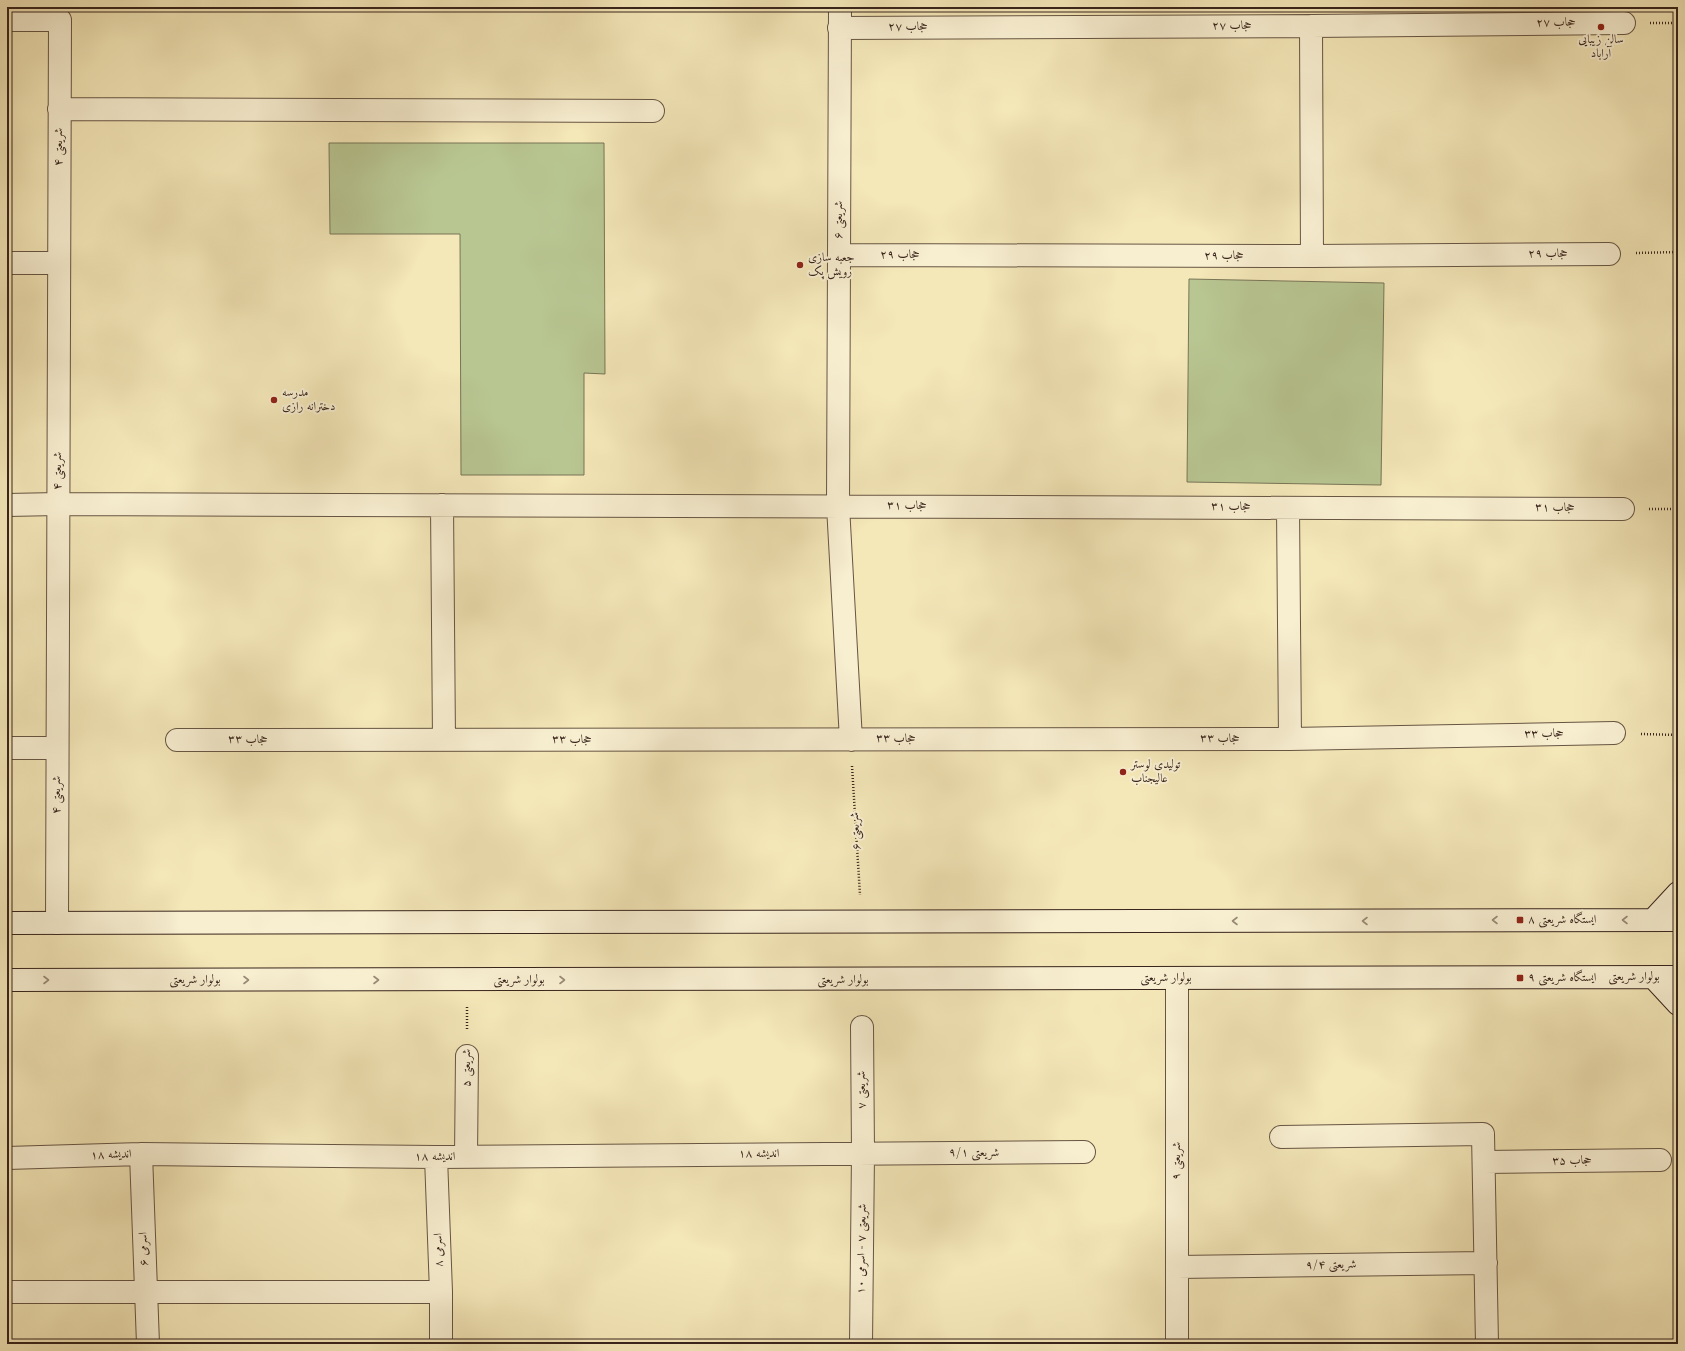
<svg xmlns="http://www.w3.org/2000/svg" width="1685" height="1351" viewBox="0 0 1685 1351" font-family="'Old Standard TT',Amiri,serif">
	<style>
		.green { fill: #b8c692; stroke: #787557 }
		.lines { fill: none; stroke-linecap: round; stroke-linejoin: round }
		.minor-casing { stroke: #675543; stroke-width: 24 }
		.secondary-casing { stroke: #38241c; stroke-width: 24 }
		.path { stroke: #38241c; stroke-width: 2.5; stroke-dasharray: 1 2; stroke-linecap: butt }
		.minor { stroke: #f8efd1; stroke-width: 22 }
		.secondary { stroke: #f8efd1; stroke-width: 22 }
		.oneway { stroke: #988a76 }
		.poi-dot { fill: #8f2418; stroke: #f8efd1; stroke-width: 1.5 }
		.labels { text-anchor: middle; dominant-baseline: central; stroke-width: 4; stroke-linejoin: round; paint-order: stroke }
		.street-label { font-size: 12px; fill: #38241c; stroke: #f8efd1 }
		.poi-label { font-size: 12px; fill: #38241c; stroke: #f8efd1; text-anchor: start }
	</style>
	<rect width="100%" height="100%" fill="#f4e7b8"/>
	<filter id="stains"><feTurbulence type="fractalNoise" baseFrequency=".005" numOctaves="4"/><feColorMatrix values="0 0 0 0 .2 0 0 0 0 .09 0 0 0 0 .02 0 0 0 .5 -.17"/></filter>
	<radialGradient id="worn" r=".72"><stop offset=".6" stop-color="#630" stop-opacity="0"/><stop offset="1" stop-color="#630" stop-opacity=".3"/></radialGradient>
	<path class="green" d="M329,143H604L605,374L584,373V475H461L460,234H330Z
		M1189,279L1384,283L1381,485L1187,482Z"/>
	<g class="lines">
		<defs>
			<path id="minor" d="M840,7L838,506L851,740
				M7,20H60L57,923
				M1311,26L1312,256
				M839,28L1311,26L1624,23
				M59,109L653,111
				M839,255L1312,256L1609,254
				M7,263H59
				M7,505L58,504L1623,509
				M442,505L444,740
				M1288,508L1290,739
				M177,740L1290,739L1614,733
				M7,748H57
				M1177,978V1344
				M1281,1137L1483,1134L1487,1344
				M141,1154L148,1344
				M436,1157L441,1292V1344
				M466,1157L467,1056
				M7,1158L141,1154L436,1157L1084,1152
				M1484,1162L1660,1160
				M1177,1267L1486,1263
				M7,1292H441
				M861,1344L863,1153L862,1027"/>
			<path id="secondary" d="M1653,920L1678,893
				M7,923L1678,920
				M1653,977L1678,1004
				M7,980L1678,977"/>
		</defs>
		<use href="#minor" class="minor-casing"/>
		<use href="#secondary" class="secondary-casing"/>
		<path class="path" d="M1650,23H1678
			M1636,253L1678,252
			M1649,509H1678
			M1641,734L1678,735
			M852,766L860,895
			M467,1007V1030"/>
		<use href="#minor" class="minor"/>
		<use href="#secondary" class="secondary"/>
	</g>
	<defs><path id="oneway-chevron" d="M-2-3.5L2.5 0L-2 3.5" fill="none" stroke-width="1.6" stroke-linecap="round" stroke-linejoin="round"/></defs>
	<g class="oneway">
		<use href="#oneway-chevron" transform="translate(1495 920) rotate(180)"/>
		<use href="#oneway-chevron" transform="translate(1625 920) rotate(180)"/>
		<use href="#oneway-chevron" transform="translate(1235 921) rotate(180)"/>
		<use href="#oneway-chevron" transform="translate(1365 921) rotate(180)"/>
		<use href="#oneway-chevron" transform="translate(46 980)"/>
		<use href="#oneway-chevron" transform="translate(246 980)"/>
		<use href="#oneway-chevron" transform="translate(376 980)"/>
		<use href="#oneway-chevron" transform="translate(562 980)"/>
	</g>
	<g class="poi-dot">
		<circle cx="1601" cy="27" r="4"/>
		<circle cx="800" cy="265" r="4"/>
		<circle cx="274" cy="400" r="4"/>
		<circle cx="1123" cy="772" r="4"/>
		<rect x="1516" y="916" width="8" height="8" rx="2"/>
		<rect x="1516" y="974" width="8" height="8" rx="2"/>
	</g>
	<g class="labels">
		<g class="street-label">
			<text transform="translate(1556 23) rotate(-1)">حجاب ۲۷</text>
			<text x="1232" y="26">حجاب ۲۷</text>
			<text x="908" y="27">حجاب ۲۷</text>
			<text transform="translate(59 147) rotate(-90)">شریعتی ۴</text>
			<text transform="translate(839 220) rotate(-90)">شریعتی ۶</text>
			<text x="1548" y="254">حجاب ۲۹</text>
			<text x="900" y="255">حجاب ۲۹</text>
			<text x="1224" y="256">حجاب ۲۹</text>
			<text transform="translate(58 471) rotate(-90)">شریعتی ۴</text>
			<text x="907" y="506">حجاب ۳۱</text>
			<text x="1231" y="507">حجاب ۳۱</text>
			<text x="1555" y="508">حجاب ۳۱</text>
			<text transform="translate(1544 734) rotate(-1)">حجاب ۳۳</text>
			<text x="896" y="739">حجاب ۳۳</text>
			<text x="1220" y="739">حجاب ۳۳</text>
			<text x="248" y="740">حجاب ۳۳</text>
			<text x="572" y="740">حجاب ۳۳</text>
			<text transform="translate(57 795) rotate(-90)">شریعتی ۴</text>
			<text transform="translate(856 831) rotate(-94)">شریعتی ۶</text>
			<text x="1634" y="977">بولوار شریعتی</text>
			<text x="1166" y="978">بولوار شریعتی</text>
			<text x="195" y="980">بولوار شریعتی</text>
			<text x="519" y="980">بولوار شریعتی</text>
			<text x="843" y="980">بولوار شریعتی</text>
			<text transform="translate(467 1068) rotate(-90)">شریعتی ۵</text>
			<text transform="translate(862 1090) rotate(-91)">شریعتی ۷</text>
			<text x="974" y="1153">شریعتی ۹/۱</text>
			<text x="759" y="1154">اندیشه ۱۸</text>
			<text transform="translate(111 1155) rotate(-2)">اندیشه ۱۸</text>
			<text x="435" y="1157">اندیشه ۱۸</text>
			<text transform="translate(1177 1161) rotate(-90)">شریعتی ۹</text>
			<text transform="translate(1572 1161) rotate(-1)">حجاب ۳۵</text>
			<text transform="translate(144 1249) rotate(-92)">اسرمی ۶</text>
			<text transform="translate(862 1249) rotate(-89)">شریعتی ۷ - اسرمی ۱۰</text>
			<text transform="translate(439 1250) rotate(-92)">اسرمی ۸</text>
			<text transform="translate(1331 1265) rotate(-1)">شریعتی ۹/۴</text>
		</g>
		<g class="poi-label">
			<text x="1601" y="40" text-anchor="middle">سالن زیبایی<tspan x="1601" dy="14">آراباد</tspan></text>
			<text x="808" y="258">جعبه سازی<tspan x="808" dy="14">رویش پک</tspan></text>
			<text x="282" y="393">مدرسه<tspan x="282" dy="14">دخترانه رازی</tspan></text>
			<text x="1131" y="765">تولیدی لوستر<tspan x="1131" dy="14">عالیجناب</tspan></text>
			<text x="1528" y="920">ایستگاه شریعتی ۸</text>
			<text x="1528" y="978">ایستگاه شریعتی ۹</text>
		</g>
	</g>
	<rect width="1685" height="1351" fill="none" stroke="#f4e7b8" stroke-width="24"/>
	<rect x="8" y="8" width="1669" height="1335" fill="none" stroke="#38241c" stroke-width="2"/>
	<rect x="12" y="12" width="1661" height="1327" fill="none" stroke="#38241c"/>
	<rect width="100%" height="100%" filter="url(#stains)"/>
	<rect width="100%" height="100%" fill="url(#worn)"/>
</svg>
